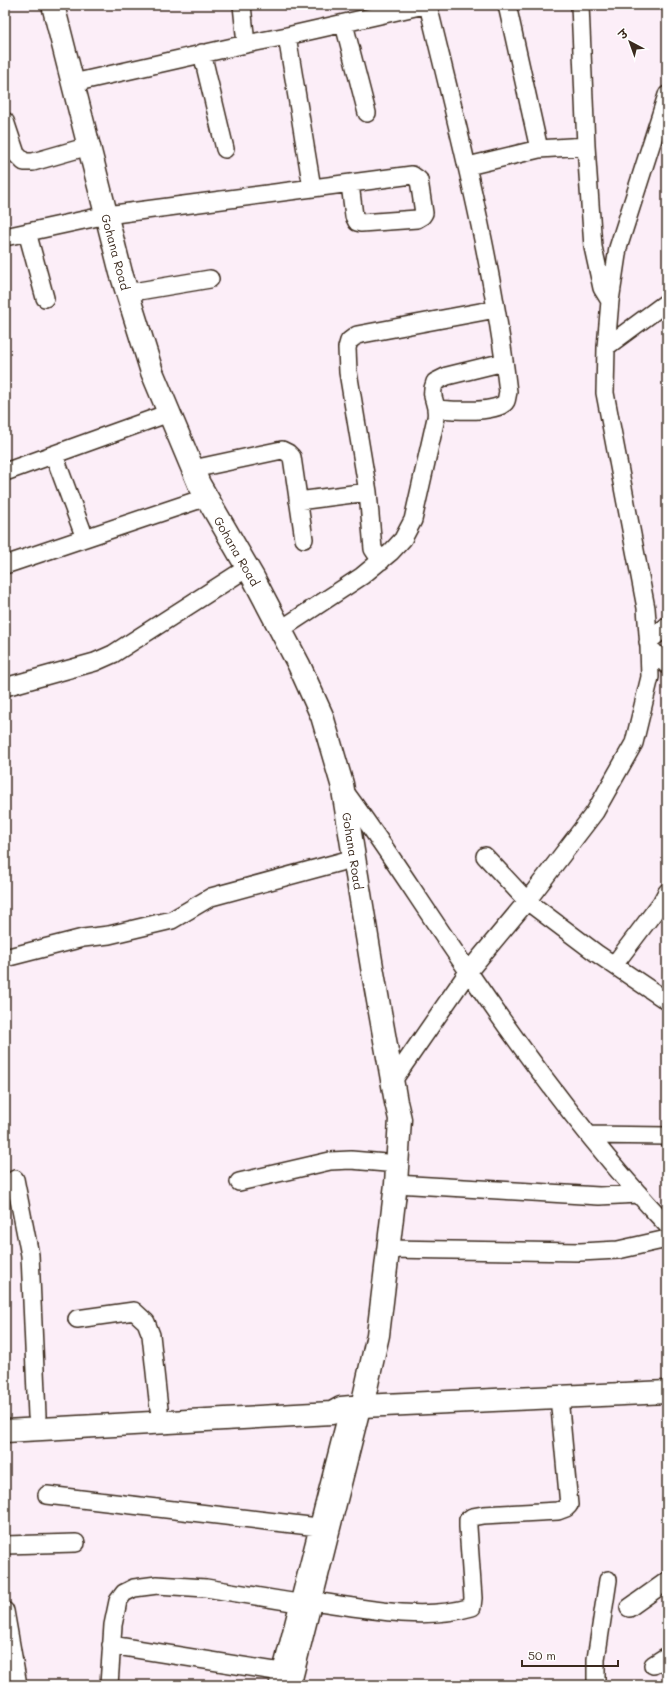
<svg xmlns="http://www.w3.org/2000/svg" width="672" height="1690" viewBox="0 0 672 1690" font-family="Mali,'Playpen Sans Deva',sans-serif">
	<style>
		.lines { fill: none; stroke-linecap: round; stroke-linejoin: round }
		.minor-casing { stroke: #3b2a1e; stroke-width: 20 }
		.major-casing { stroke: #3b2a1e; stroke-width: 25 }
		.minor { stroke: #fff; stroke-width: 17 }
		.major { stroke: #fff; stroke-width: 22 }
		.labels { text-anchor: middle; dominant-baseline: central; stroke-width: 3; stroke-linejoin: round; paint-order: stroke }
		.street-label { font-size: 12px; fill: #3b2a1e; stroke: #fff }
	</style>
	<rect width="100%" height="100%" fill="#fceef8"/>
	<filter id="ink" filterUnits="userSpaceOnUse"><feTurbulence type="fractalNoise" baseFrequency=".025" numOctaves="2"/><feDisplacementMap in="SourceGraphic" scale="8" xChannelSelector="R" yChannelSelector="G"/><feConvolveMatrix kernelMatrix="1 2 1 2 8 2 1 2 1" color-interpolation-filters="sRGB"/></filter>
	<g filter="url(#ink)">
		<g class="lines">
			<defs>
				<path id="minor" d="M242,5L246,44
					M428,5C459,133 493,261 508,392C507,395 507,399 506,401C499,414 451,410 437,409
					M507,5L539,149
					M344,24L367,113
					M287,36L312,188
					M202,53L225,149
					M73,83L246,44L287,36L424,5
					M5,121L16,154L24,162H33L89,146
					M586,146L593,247L602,288L610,301
					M468,166L539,149L586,146L580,5
					M27,232L45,298
					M5,237L107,215L412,175L419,180L424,213L422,216L417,219L361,223L357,222L354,216L350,184
					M127,293L210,279
					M606,347L667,302
					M54,455L85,538
					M193,469L282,450L288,453L292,457L304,539
					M5,472L169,413
					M298,501L368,492
					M381,561L373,549L368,492L348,372L347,348L349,341L357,335L373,332L496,309
					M5,565L207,497
					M280,630L362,576L391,552L403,539L413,520L436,418C439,402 428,399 435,382L447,376L504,362
					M648,642L667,626
					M649,647L667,665
					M5,687L95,662L113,654L247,568
					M343,789C387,848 426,911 468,971C528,1059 594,1148 667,1225
					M485,856L527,901L596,953L667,1001
					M5,958L83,938L109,935L172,920L211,897L355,858
					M614,965L661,903L667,892
					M392,1082L468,972L527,901L595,812L634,743L650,677L649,647L646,608L605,393L606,347L610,301L618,248L667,95
					M589,1135L667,1136
					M15,1179L30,1255L37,1416
					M239,1182L330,1161L351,1160L386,1163
					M396,1184L599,1196L639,1194
					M388,1249L580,1252L618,1250L667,1239
					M77,1319L134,1311L146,1322L151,1335L159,1409
					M47,1495L318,1527
					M5,1545L76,1543
					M313,1601C365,1608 420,1622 472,1607L473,1598L468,1527V1520L472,1517L483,1515L558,1511L566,1508L569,1505L559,1397
					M629,1608L667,1581
					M5,1611L18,1685
					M111,1645L281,1672
					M653,1665L667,1656
					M109,1685L113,1625L118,1601L124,1593L134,1588L157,1585L206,1588L298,1603
					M278,1685L349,1407
					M292,1685L362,1406
					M596,1685V1659L608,1580"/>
				<path id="major" d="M53,5L121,273L152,372L199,484L254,579L299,665L322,716L342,784L372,967L396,1102L400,1119L396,1184L378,1335L362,1406
					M5,1431L332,1413L341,1408L362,1406L667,1392"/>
			</defs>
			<use href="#minor" class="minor-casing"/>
			<use href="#major" class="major-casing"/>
			<use href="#minor" class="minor"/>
			<use href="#major" class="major"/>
		</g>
	</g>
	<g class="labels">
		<g class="street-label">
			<text transform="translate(116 252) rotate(75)">Gohana Road</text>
			<text transform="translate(237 551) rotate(60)">Gohana Road</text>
			<text transform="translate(353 851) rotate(81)">Gohana Road</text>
		</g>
	</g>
	<rect width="672" height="1690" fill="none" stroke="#fff" stroke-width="20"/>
	<rect x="10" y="10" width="652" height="1670" fill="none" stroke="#3b2a1e" stroke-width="1.5" filter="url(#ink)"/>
	<g transform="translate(630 42) rotate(319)" stroke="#ffffff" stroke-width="3" paint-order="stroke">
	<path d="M0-3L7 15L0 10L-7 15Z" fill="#3b2a1e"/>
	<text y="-6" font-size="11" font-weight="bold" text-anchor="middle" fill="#3b2a1e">उ</text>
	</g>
	<path d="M522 1660v6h96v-6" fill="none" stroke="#3b2a1e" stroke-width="2"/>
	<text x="528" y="1660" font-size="12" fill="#3b2a1e" stroke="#ffffff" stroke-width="3" paint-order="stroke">50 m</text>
</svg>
